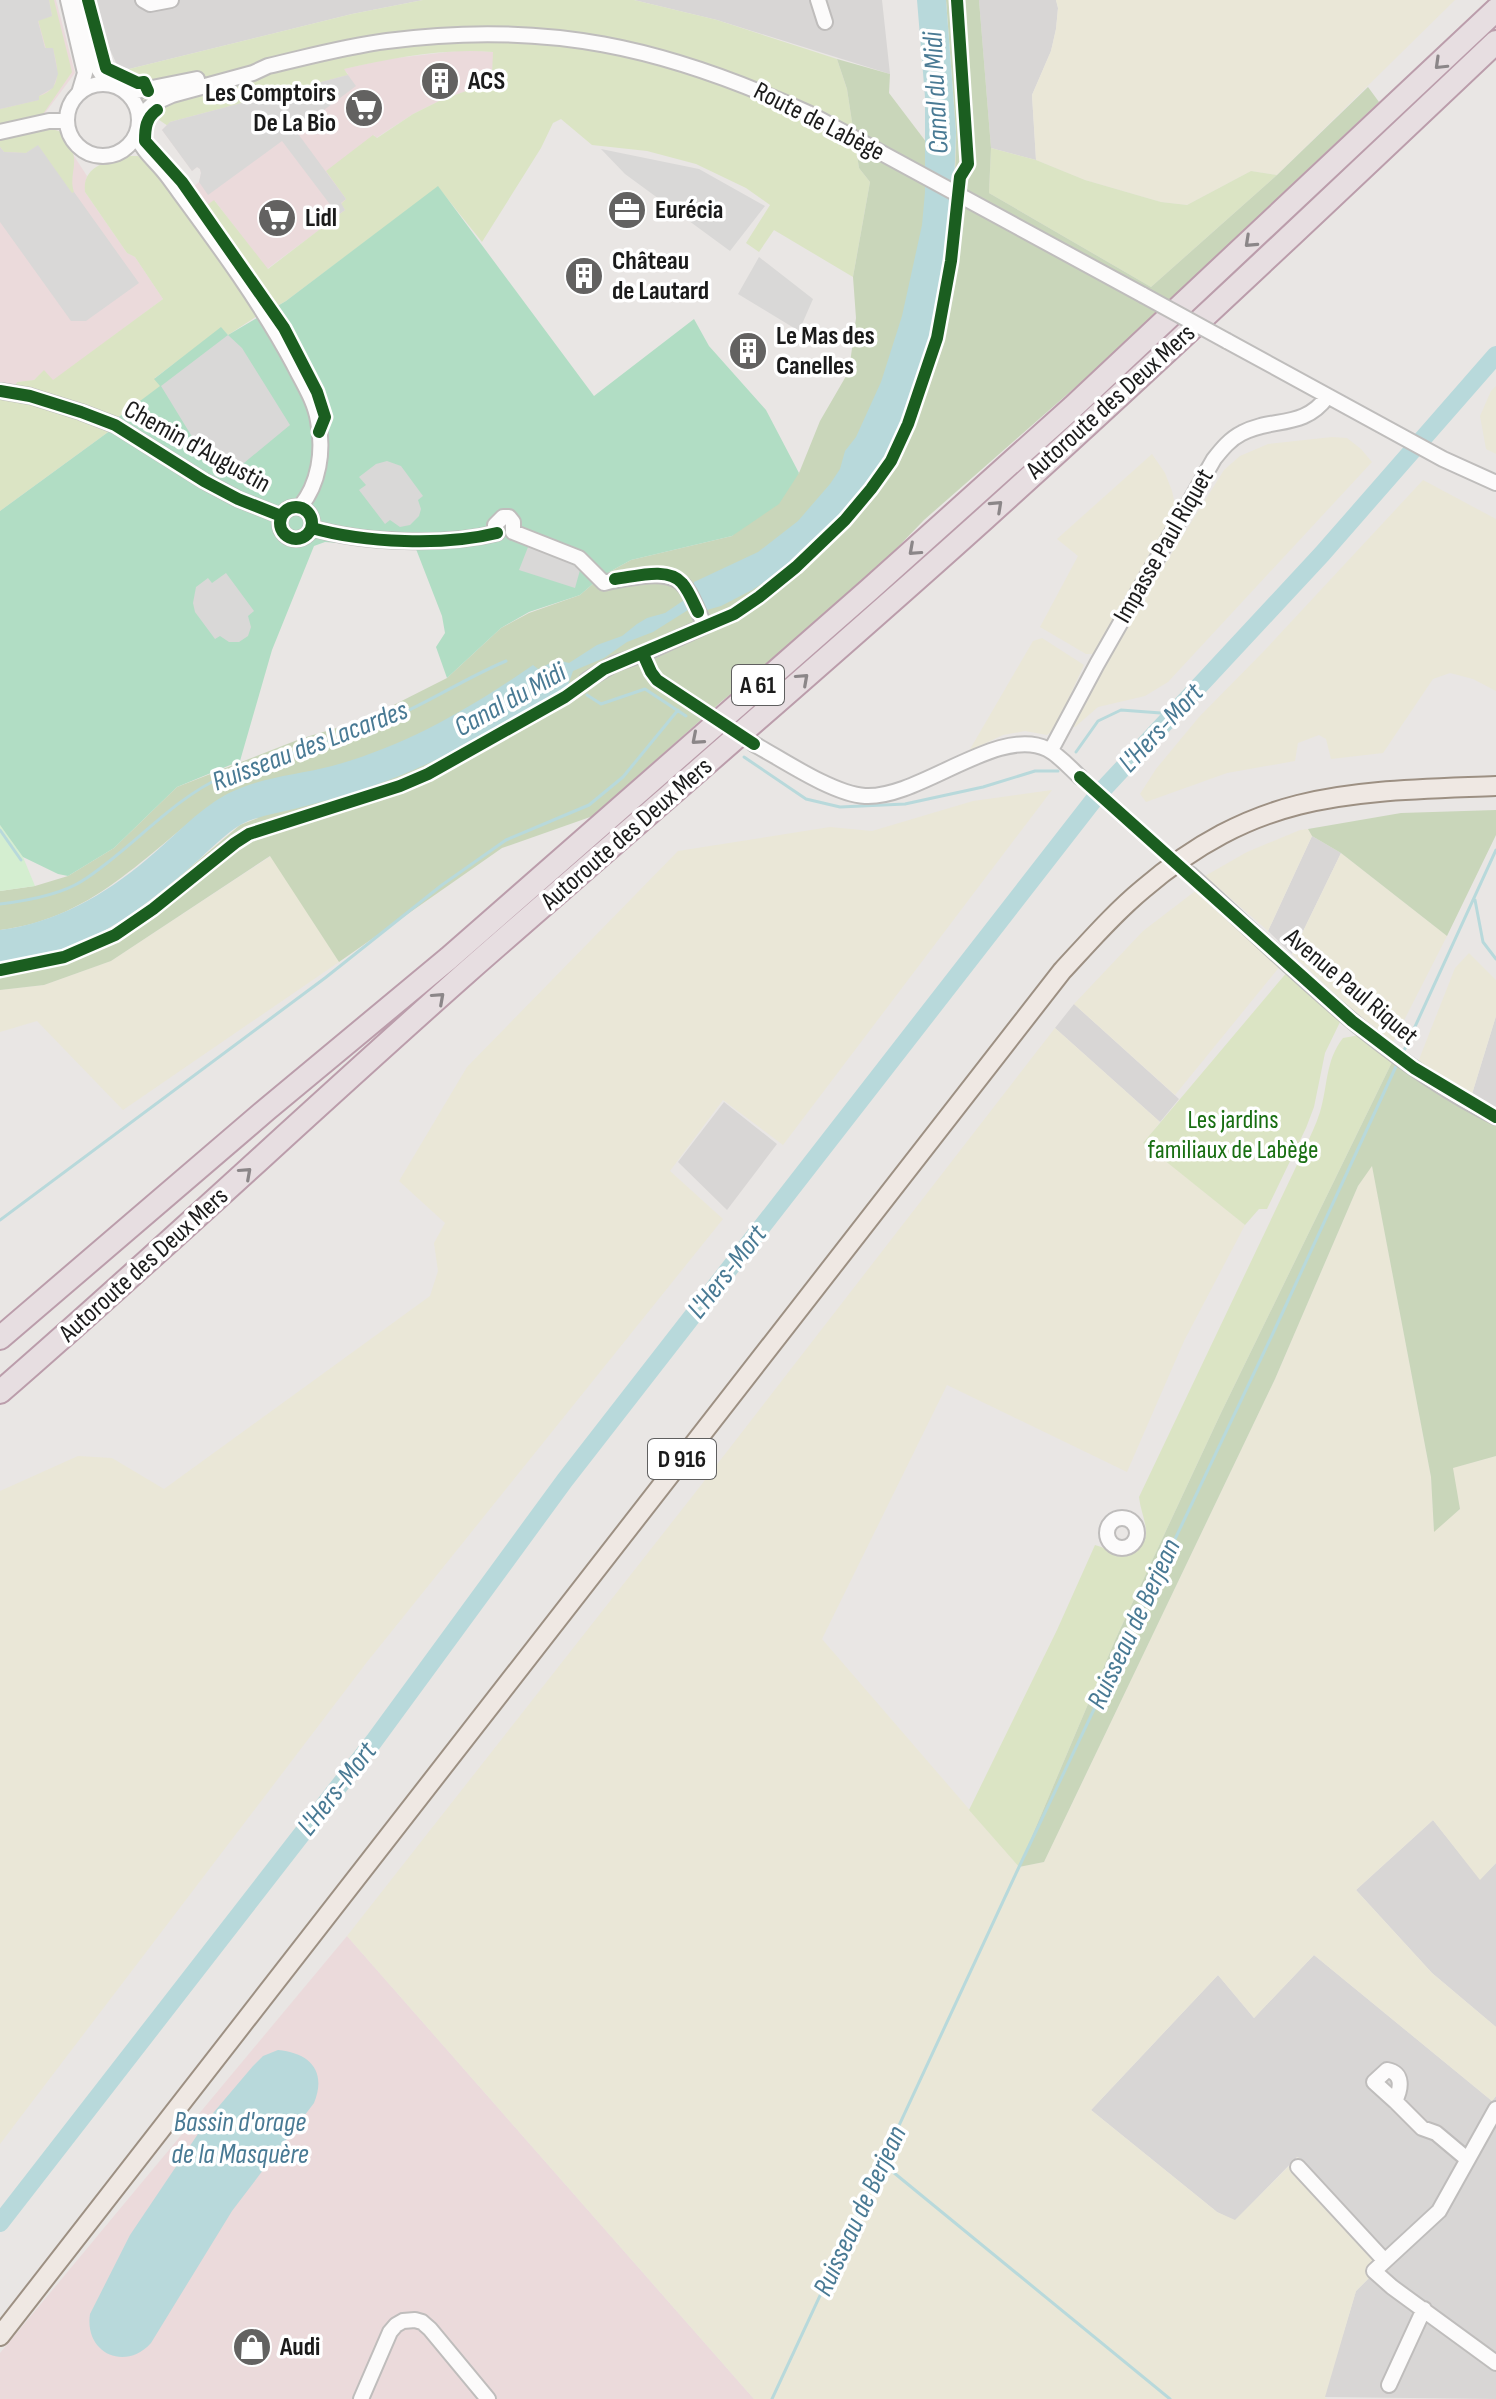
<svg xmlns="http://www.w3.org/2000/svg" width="1496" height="2399" viewBox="0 0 1496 2399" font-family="'Sofia Sans Condensed',sans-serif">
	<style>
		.residential { fill: #d8d6d5 }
		.commercial { fill: #ebdadb }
		.farmland { fill: #eae7d7 }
		.grass { fill: #dbe4c4 }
		.forest { fill: #c9d6ba }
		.park { fill: #d4eed0 }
		.pitch { fill: #b1ddc4 }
		.parking { fill: #d9d8d7 }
		.water { fill: #b8d9db }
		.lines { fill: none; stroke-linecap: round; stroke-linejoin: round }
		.stream { stroke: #b8d9db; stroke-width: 3 }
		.river { stroke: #b8d9db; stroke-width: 18 }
		.minor-casing { stroke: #bfbdbc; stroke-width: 18 }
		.major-casing { stroke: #9d9083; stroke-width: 22 }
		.highway-casing { stroke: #bb9dab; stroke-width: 26 }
		.minor { stroke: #fcfbfb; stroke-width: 14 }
		.major { stroke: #efe8e3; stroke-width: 18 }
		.highway { stroke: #e7dee1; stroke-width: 22 }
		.minor-bridge-casing { stroke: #bfbdbc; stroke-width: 18; stroke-linecap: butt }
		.minor-bridge { stroke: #fcfbfb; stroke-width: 14 }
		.cycleway-casing { stroke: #fff; stroke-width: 17 }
		.cycleway { stroke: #1b5e20; stroke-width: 12 }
		.oneway { stroke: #8b8688 }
		.labels { text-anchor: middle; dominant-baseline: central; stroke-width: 7; stroke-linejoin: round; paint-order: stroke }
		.shield { fill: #fff; stroke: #5f5f5f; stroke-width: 2 }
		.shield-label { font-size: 24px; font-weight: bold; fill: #1b1b1b }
		.poi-label { font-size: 26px; font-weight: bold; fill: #1b1b1b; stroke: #fff; text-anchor: start }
		.street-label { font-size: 26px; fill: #1b1b1b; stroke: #fff }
		.park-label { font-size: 26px; fill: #196f12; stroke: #fff }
		.water-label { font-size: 28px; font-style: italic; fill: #497a94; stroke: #fff }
	</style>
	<rect width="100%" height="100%" fill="#e9e6e4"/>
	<path class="residential" d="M91,0H423L352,14L129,69L117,65L95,17Z
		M634,0H882L890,74L717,20Z
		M979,0H1056L1058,8L1056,29L1051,51L1032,95L1036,160L991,148Z
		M1312,836L1341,853L1292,954L1268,931Z
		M1074,1004L1179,1099L1160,1122L1055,1028Z
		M1496,1016V1108L1472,1094Z
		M724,1102L777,1144L727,1210L678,1162Z
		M1433,1820L1480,1879L1496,1863V2027L1432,1973L1356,1890Z
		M1314,1955L1492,2101L1496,2096V2399L1324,2397L1356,2291L1389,2258L1297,2157L1235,2221L1217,2212L1091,2110L1218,1975L1254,2018Z"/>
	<path class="commercial" d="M0,0H56L75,73L42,117L43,127L59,131L72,149L74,156L87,176L85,184V192L127,253L135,257L163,299L53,381L40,375L34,380L17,382L15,386L0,385Z
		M465,50L494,52L492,74L495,81L441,100L413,114L376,138L374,135L327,172L347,199L346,210L267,269L215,201L203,208L190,190L199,182L201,173L200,169L197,167L192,171L162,130L170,122L348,74L343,69L388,59Z
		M347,1936L754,2399H0V2353Z"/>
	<path class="farmland" d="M1056,0H1455L1277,175L1251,171L1187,205L1161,202L1085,180L1036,160L1032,95L1051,51L1056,29L1058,8Z
		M1496,386V454L1486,449L1480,416L1491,391Z
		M1332,437L1347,438L1361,449L1372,462L1168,682L1145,696L1098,707L1075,727H1072L1133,615L1224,470L1240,456L1268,444Z
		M1152,454L1165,473L1172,491L1175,505L1173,517L1095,654H1086L1040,627L1078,556L1057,539Z
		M1423,480L1496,519V691L1473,679L1450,673L1433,679L1383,753L1331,759L1326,739L1319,735L1298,743L1295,761L1227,773L1146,802L1140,794L1156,769L1199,717L1264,651Z
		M1042,638L1084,665L1055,728L1047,735L1025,731L1003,735L969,751L1033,641Z
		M1052,790L783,1145L723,1100L670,1171L723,1219L367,1662L0,2144V1491L78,1456L112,1458L164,1489L430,1296L438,1271L434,1243L445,1223L399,1181L467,1067L678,851L830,827L872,831L973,801Z
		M1308,829L1312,836L1268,931L1205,876L1247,852L1300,830Z
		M1341,853L1447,936L1393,1042L1347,1005L1292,954Z
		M271,856L339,962L123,1110L37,1021L0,1032V990L44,985L111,961Z
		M1194,892H1205L1281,965L1175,1095L1074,1004L1143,931Z
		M1469,953L1496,980V1016L1472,1094L1418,1062L1455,968Z
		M1055,1028L1160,1122L1144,1143L1245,1225L1184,1341L1127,1472L947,1385L822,1639L1019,1867L1044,1862L1275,1379L1358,1186L1372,1165L1431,1477L1434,1531L1460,1509L1452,1468L1496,1456V1863L1480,1880L1433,1820L1356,1890L1432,1973L1496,2027V2096L1492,2101L1314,1955L1254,2018L1218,1975L1091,2110L1217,2212L1235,2220L1298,2157L1389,2258L1356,2291L1325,2397L1327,2399H754L347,1936L691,1498Z"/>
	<path class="grass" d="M49,0H54L72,72L41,117L0,126V109L38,100L39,96C63,88 58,69 53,49H46L38,20L52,16Z
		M423,0H634L717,20L837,59L847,89L859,168L870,182L853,277L774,230L759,252L746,243L770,205L746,188L696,164L647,151L592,145L561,119L553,123L541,148L482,242L438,187L286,301L270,310L203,208L214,200L268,269L345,210L341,204L346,199L326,171L373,135L377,138L413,114L441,100L494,81L492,74L493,52C443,48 393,58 344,69L348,75L170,122L168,126L149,113L129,69L352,14Z
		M43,127L59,131C64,138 71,145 73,153C77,166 69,178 74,192L72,194L38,146L26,153L4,152L0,147V138Z
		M991,148L1036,160L1085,180L1161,202L1187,205L1251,171L1277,175L1151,287L989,193Z
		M128,156H138L158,171L201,229L257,316L228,335L221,328L155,378L161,386L116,419L60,398L15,386L17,382L34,380L44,370L53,380L163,299L135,257L127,253L85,192C82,165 108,162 128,156Z
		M0,396L48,406L111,430L0,511Z
		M1288,971L1341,1020L1325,1053L1314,1107L1306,1128L1267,1209H1259L1245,1225L1143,1143Z
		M1360,1035L1394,1058L1220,1415L1116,1638L1019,1867L969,1810L1057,1630L1095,1545C1103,1547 1113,1553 1121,1554C1135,1556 1147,1544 1146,1530C1145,1519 1140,1508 1139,1497L1305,1148C1310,1136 1316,1125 1320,1112C1328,1086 1325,1061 1343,1038Z"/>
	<path class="forest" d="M946,0H979L991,148L989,193L1151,287L1277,175L1368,87L1379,102L1103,363L924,520L836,611L722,701L593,816L502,848L339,962L270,856L111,961L44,985L0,990V964L28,960L112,928L153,899L240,825L258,818L226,795C150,847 99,918 0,930V891L35,886L68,876L114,848L177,787L300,739L366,719L447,678L501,628L529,613L580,595L602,576L631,560L732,536L799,473L820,421L849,371L856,318L853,277L870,182L859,168L847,89L837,59L890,74L889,93L955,180L956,132Z
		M1496,810V835L1447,936L1341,853L1312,836L1308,829L1401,813Z
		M1394,1058L1496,1120V1456L1453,1468L1460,1509L1434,1532L1431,1477L1372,1166L1358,1186L1275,1379L1044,1862L1019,1867L1116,1638L1220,1415Z"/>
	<path class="park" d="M0,825L23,857L35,886L0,891Z"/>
	<path class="pitch" d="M438,186L594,396L694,319L709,346L766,410L799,473L779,504L732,536L631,560L602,576L580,595L529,612L501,628L447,678L436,647L445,633L442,616L416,549L325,542L314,546L272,650L240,761L177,787L114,848L68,876L58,874L23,857L0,825V511L111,430L116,419L160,386L154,379L221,327L228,335L286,301Z"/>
	<path class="parking" d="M0,0H49L52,16L38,21L45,48H53L58,74L53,88L39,96V100L0,109Z
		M348,75L356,86L296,131L346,199L341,203L345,210L338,215L282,141L208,195L199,182L201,173L200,169L197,167L192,171L162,130L170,122Z
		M38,145L72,193L74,192L139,283L86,321H71L0,222V147L4,152L26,153Z
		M601,149L699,169L765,206L730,251L625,174Z
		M759,257L813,299L799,331L738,294Z
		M228,335L242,348L290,425L233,472L202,453L161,386Z
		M387,461L401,466L423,496L418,500L421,509L419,516L410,525L400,527L390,520L385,524L359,490L366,485L359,477L376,464Z
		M530,542L582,563L575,588L519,570Z
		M226,573L254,611L248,616L251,627L248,636L239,642H229L220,636L215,639L195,612L193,603L196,587L208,578L212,583Z"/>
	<path class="water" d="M917,0H946L956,132L953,218L947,262L918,389L901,435L886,463L814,545L788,567L752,590L721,606L707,610L699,607L688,610L653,632L627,642L604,658L573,671L566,691C502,726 439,763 370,787C345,796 320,802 294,809C277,813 258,816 242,824C224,834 203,857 186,871C124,923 82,953 0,964V930C55,923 105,895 146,860C173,838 196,811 227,794C260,777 297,775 332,766C406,746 471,708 533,665L538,669L557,660L569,663L597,645L622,636L637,624L647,618L665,613L693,594L694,582L758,552L798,521L830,484L840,469L845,451L856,437L881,382L902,316L922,225L925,192V97Z
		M278,2050C310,2053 327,2071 314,2103L232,2211L151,2343C125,2372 84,2353 90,2314L130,2235L208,2119L253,2066L263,2056Z"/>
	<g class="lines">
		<path class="stream" d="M587,695L601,704L645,689L686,716
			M1076,752L1098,721L1121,710L1174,714
			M744,757L806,799L840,807L905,804L983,787L1035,771H1058
			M0,830L21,860
			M1475,900L1483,942L1496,959
			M0,904C25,901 60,895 82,881C131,850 170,800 224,776C271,756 327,745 374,726C420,708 461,680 506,661
			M1402,1055L1496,850
			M0,1220L325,978L442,885L506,840L589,805L623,777L678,710
			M882,2163L1170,2399
			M772,2399L1019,1867L1274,1331L1398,1062"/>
		<path class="river" d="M0,2223L374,1741L565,1480L1096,797L1322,554L1496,355"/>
		<defs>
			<path id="minor" d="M68,0L85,73L79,93
				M79,0L93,61L108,84
				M143,0L150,4L171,0
				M818,0L825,22
				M67 120a36 36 0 1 1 72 0a36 36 0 1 1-72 0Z
				M127,93L197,79
				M139,117L154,103L172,95L253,73L268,66C307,57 347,46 387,41C545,20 665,47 808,113L1143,295
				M0,132L49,121H67
				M136,135C146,156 156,160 169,178C213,238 259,299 294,365C303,383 315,401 318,421C324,451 319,484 300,507
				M1227,341L1443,459L1496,483
				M0,391L30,396L81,412L115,425L204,481L238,499L281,516
				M280 523a16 16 0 1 1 32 0a16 16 0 1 1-32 0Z
				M312,528C364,543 445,546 497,533
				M513,532L579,558L604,583C617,579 629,578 642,576C688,571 687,590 705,626L643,654L614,664L587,680
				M497,533L495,525L503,517H509L513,522V532
				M754,744C783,760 833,794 865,796C919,799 998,725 1047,749C1059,755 1070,768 1080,777
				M1051,750L1097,664L1214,459C1222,449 1230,439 1242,433C1272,417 1304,429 1327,397
				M1190,874C1286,961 1378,1059 1496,1117
				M1107 1533a15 15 0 1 1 30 0a15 15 0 1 1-30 0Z
				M1395,2101L1374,2082L1387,2070C1404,2073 1401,2089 1395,2101L1422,2128L1436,2133L1467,2159
				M1496,2109L1439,2211L1374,2271L1392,2287L1496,2363
				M1298,2167L1384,2260
				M1389,2385L1424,2309
				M361,2399L390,2332L396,2325L403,2321L415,2320L422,2322L430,2329L488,2399"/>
			<path id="major" d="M0,2336L1062,971C1088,943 1114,913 1143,889C1260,789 1352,792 1496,786"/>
			<path id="highway" d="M0,1338L266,1110L449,958L869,590L1073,407L1496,10
				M0,1392C158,1255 310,1111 467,972C639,821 814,672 985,518C1158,362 1327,202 1496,42"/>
		</defs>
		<use href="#minor" class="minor-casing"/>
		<use href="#major" class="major-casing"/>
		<use href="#highway" class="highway-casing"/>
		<use href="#minor" class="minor"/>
		<use href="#major" class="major"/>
		<use href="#highway" class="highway"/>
		<defs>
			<path id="minor-bridge" d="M1143,295L1227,341"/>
		</defs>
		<use href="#minor-bridge" class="minor-bridge-casing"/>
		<use href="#minor-bridge" class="minor-bridge"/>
		<defs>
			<path id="cycleway" d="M88,0L106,68L138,83L144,82L148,91
				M157,110C146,118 145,128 145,141L182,182L284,328L317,392L325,417L319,432
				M0,391L30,396L81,412L115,425L204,481L238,499L281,516
				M280 523a16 16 0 1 1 32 0a16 16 0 1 1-32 0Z
				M312,528C364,543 445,546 497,533
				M615,579C634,577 668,566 682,583C689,591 693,602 698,612
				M643,654L651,672L657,680L754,744
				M1080,777L1352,1021L1414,1068L1496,1117
				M0,970L64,957L115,935L153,909L235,843L249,834L400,786L428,774L565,697L604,669L734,614L759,597L796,567L845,520L871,489L891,461L908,424L937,338L951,261L960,177L968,164L957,0"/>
		</defs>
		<use href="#cycleway" class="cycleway-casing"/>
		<use href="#cycleway" class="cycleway"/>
	</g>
	<defs><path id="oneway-chevron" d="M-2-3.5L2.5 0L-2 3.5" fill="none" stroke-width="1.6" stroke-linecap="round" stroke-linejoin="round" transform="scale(2)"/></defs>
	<g class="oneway">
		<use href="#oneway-chevron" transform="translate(1440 64) rotate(136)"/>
		<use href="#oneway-chevron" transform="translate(1250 242) rotate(137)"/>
		<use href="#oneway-chevron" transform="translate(997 506) rotate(-43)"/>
		<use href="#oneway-chevron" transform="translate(914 550) rotate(138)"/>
		<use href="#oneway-chevron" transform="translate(803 679) rotate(-42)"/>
		<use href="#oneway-chevron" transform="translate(697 739) rotate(139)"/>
		<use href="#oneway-chevron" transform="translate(439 998) rotate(-42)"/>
		<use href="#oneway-chevron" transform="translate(246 1173) rotate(-42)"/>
	</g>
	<defs>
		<symbol id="building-disc" viewBox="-11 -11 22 22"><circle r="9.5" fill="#636261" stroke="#fff"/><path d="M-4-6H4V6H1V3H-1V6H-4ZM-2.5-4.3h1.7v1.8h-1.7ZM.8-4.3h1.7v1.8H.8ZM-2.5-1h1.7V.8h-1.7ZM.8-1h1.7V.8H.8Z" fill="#fff"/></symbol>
		<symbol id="supermarket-disc" viewBox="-11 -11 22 22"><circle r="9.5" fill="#636261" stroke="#fff"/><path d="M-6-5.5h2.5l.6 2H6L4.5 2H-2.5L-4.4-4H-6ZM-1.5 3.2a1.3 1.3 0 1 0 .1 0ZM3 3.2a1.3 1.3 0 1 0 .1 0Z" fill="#fff"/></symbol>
		<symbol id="office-disc" viewBox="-11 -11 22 22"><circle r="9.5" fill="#636261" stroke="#fff"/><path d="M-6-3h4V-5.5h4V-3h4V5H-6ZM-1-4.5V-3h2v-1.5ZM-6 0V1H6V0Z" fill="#fff"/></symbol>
		<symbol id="shop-disc" viewBox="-11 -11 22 22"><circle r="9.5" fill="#636261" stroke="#fff"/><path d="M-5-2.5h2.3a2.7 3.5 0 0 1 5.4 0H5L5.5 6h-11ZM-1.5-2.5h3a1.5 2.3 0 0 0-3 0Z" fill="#fff"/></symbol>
	</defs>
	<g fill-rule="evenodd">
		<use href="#building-disc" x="418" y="59" width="44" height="44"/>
		<use href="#supermarket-disc" x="342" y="86" width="44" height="44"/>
		<use href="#office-disc" x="605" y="188" width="44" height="44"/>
		<use href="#supermarket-disc" x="255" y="196" width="44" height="44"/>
		<use href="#building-disc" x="562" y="254" width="44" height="44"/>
		<use href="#building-disc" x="726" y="329" width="44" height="44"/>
		<use href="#shop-disc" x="230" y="2325" width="44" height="44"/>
	</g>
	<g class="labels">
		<g class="shield">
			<rect x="732" y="665" width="52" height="40" rx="6"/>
			<rect x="648" y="1439" width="68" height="40" rx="6"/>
		</g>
		<g class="shield-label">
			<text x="758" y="685">A 61</text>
			<text x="682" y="1459">D 916</text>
		</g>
		<g class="poi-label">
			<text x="468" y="81">ACS</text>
			<text x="336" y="93" text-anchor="end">Les Comptoirs<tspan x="336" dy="30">De La Bio</tspan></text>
			<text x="655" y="210">Eurécia</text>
			<text x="305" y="218">Lidl</text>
			<text x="612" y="261">Château<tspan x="612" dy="30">de Lautard</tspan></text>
			<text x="776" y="336">Le Mas des<tspan x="776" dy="30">Canelles</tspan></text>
			<text x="280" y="2347">Audi</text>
		</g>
		<g class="street-label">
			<text transform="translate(819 122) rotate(27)">Route de Labège</text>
			<text transform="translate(1111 402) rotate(-42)">Autoroute des Deux Mers</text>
			<text transform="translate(197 447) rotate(29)">Chemin d'Augustin</text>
			<text transform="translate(1164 546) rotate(-60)">Impasse Paul Riquet</text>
			<text transform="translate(627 834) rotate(-41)">Autoroute des Deux Mers</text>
			<text transform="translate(1351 987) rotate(40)">Avenue Paul Riquet</text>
			<text transform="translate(144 1265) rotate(-42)">Autoroute des Deux Mers</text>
		</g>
		<g class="park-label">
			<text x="1233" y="1120">Les jardins<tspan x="1233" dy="30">familiaux de Labège</tspan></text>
		</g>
		<g class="water-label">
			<text transform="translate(936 93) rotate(-93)">Canal du Midi</text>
			<text transform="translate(510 700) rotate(-29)">Canal du Midi</text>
			<text transform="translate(1161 728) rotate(-47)">L'Hers-Mort</text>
			<text transform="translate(310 746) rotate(-21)">Ruisseau des Lacardes</text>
			<text transform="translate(727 1272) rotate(-52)">L'Hers-Mort</text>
			<text transform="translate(1134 1624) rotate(-65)">Ruisseau de Berjean</text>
			<text transform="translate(337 1789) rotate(-52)">L'Hers-Mort</text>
			<text x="240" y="2122">Bassin d'orage<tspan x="240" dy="32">de la Masquère</tspan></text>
			<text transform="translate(860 2211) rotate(-65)">Ruisseau de Berjean</text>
		</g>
	</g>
</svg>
